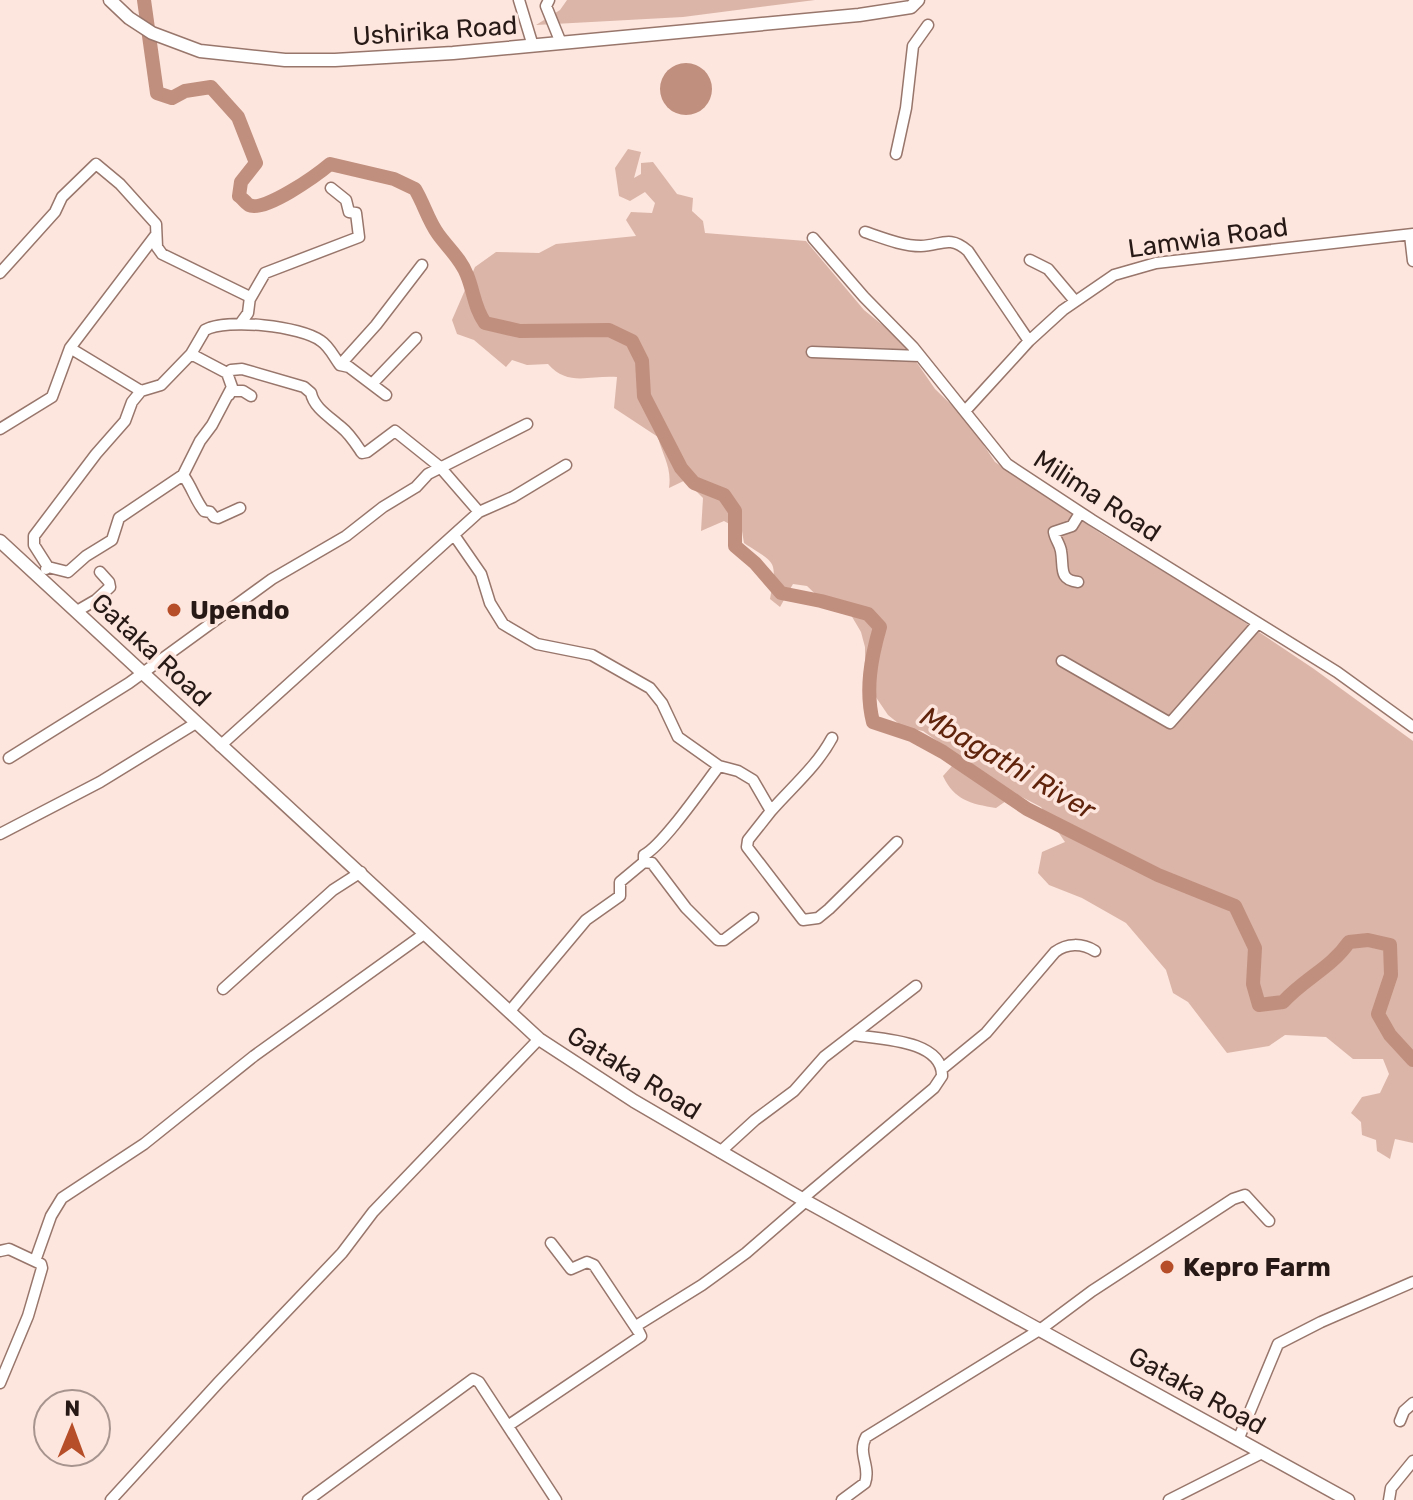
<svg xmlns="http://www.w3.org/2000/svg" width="1413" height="1500" viewBox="0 0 1413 1500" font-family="Rubik,sans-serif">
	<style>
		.green { fill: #dbb5a8 }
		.water { fill: #c08f7e }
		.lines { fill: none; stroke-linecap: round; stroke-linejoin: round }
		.river { stroke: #c08f7e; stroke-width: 14 }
		.minor-casing { stroke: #98766b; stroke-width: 13 }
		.tertiary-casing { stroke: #98766b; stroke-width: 15 }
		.minor { stroke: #fff; stroke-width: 10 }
		.tertiary { stroke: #fff; stroke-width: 12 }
		.poi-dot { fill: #b64f29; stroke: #fde6de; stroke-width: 3 }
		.labels { text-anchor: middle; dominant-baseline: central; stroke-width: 7; stroke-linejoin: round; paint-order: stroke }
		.street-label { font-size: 26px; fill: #271a16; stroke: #fde6de }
		.poi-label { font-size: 26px; font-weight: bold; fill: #271a16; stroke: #fde6de; text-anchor: start }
		.water-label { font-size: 28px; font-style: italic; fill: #60230b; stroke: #fde6de }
	</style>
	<rect width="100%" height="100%" fill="#fde6de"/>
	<path class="green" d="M567,0H815L683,17L536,25L560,10Z
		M628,149L641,152L634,178L641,174V163L653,162L677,194L693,198L692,211L703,221L705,233L806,241L864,310L902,341L935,389L967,420L995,462L1100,533L1220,606L1314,669L1413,741V1143L1395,1139L1390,1159L1377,1151L1376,1140L1362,1135L1361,1122L1351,1113L1362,1097L1380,1093L1389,1074L1383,1059H1353L1326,1037L1285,1035L1269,1046L1227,1053L1188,1002L1173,993L1166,970L1126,923L1082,898L1049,885L1038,873L1042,852L1065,842L1041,807L1016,794L996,808C971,804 954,800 943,776L960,757L923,731L903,727L888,715L865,681V647L861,632L851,615L829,607L807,586L793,584L780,607L770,599C778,558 775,564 744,543L742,531L724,521L701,531L703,498L695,490L694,476L669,488C672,467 663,457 658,437L614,408L617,377C589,375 568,387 548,364L527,365L512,360L506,367L474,340L457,334L452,320L475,267L496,252L539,253L556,244L636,236L626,220L631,212L652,213L655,203L645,192L630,201L619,196L615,168Z"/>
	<path class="water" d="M660 89a26 26 0 1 1 52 0a26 26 0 1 1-52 0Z"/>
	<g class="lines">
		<path class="river" d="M144,0L157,93L172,98L185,91L211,87L238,117L256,163L241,182L239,196C241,197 247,204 249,205C264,213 317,175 330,164L394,179L415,189C424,204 428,220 438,234C448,248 461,259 467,275C474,292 474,307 485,323L520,331L609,330L632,341L642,361L644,396L681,468L694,483L724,495L735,511V546L755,563L781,593L821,601L868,614L880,627C871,658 865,690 873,722L912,735L943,752L1027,809L1158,875L1235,906L1255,948L1253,984L1259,1005L1283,1002C1305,978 1331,968 1349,942L1368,940L1390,945L1391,975L1378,1014L1390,1035L1413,1060"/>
		<defs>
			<path id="minor" d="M519,0L533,46
				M549,0L546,6L561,43
				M896,154L906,108L913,46L928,25
				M865,232C883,238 902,246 921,246C940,246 949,234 968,251L1029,341
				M1410,235L1413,261
				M813,238L864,297L913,347L1007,464L1092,520L1337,672L1413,727
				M1030,260L1048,269L1075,301
				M0,273L55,212L62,197L96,164L120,184L156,224L157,247L162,254L250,297L248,313L240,324
				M250,299L265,273L359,237L356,213L349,212L346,200L331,188
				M70,348L141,391
				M812,352L920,356
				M191,354L205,330C227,318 301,326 321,341C329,346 334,357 340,365L376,325L422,265
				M340,365L349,367L386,395
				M372,384L416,338
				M229,395L231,391H243L251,396
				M966,410L1029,341L1063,310L1114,275L1156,263L1413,234
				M0,429L52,397L70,348L155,236
				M183,475C192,487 195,500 204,511L210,512L214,517L218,518L240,508
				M479,512L513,497L566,465
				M454,535L481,574L490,603L503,624L537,644L592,655L650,688L662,703L678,737L719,766L738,771L753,780L771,811C792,787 817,766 832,738
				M48,567L34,545V536L96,454L125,421L132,402L141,391L161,385L191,354L227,373L231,370L242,369L304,387L311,393C314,408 330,417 341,427C350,434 356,444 362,453L367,452L395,431L440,467L479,512L220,746
				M46,569L48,567L68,572L86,556L112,540L119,518L183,475L200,441L212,425L232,387L227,373
				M1078,582C1058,580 1064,567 1061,551C1060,544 1055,539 1054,532L1072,526L1080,513
				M77,611L96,600L110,587L109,582L100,572
				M1062,661L1170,723L1258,623
				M9,758L129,683L272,579L346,536L383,507L416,487L428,474L527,424
				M771,811L748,840L747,847L803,920L818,918L829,909L897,842
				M0,834L100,782L196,723
				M644,862V855C663,845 703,787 719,766
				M223,989L333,890L361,872
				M509,1012L586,920L620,896V882L644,862L652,863L686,908L718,940H724L753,918
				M942,1069L986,1033L1055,952C1067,943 1082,943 1095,951
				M720,1152L755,1120L794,1091L824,1057L916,986
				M802,1199L934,1088L942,1076C943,1040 880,1039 854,1035
				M551,1243L571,1269L587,1262L594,1265L638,1331
				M0,1251L9,1249L41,1264L42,1268L28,1316L0,1383
				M35,1261L51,1216L62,1198L144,1144L254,1056L424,934
				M1400,1421L1404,1411L1413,1403
				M509,1425L641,1336L636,1326L702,1285L746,1253L806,1201
				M1238,1440L1278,1344L1321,1322L1413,1282
				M111,1500L219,1382L342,1253L373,1212L539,1039
				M308,1500L473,1379L479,1382L556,1500
				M842,1500L865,1483C871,1466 857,1454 866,1437L1041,1329L1092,1291L1233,1199L1245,1195L1269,1221
				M1169,1500L1262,1453
				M1389,1500L1391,1488L1413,1461"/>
			<path id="tertiary" d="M110,0L129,18L152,33L200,51L285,60H335L453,53L859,15L911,7L918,0
				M0,541L539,1039L634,1101L802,1199L1348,1500"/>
		</defs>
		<use href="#minor" class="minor-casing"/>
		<use href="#tertiary" class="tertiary-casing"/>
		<use href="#minor" class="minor"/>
		<use href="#tertiary" class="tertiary"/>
	</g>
	<g class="poi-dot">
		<circle cx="174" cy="610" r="8"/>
		<circle cx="1167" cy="1267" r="8"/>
	</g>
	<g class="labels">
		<g class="street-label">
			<text transform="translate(435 31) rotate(-4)">Ushirika Road</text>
			<text transform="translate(1208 238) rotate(-8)">Lamwia Road</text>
			<text transform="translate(1097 496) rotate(33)">Milima Road</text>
			<text transform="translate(151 650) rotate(43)">Gataka Road</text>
			<text transform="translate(634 1073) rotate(32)">Gataka Road</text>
			<text transform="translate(1197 1391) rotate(29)">Gataka Road</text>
		</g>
		<g class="poi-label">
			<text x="190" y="610">Upendo</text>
			<text x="1183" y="1267">Kepro Farm</text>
		</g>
		<g class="water-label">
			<text transform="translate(1008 763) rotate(30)">Mbagathi River</text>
		</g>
	</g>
	<g transform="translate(72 1428) rotate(1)"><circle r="38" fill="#fde6de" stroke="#a7948e" stroke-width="2"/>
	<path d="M0-6L14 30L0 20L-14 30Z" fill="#b64f29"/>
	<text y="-12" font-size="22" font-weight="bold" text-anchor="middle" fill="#271a16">N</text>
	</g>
</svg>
